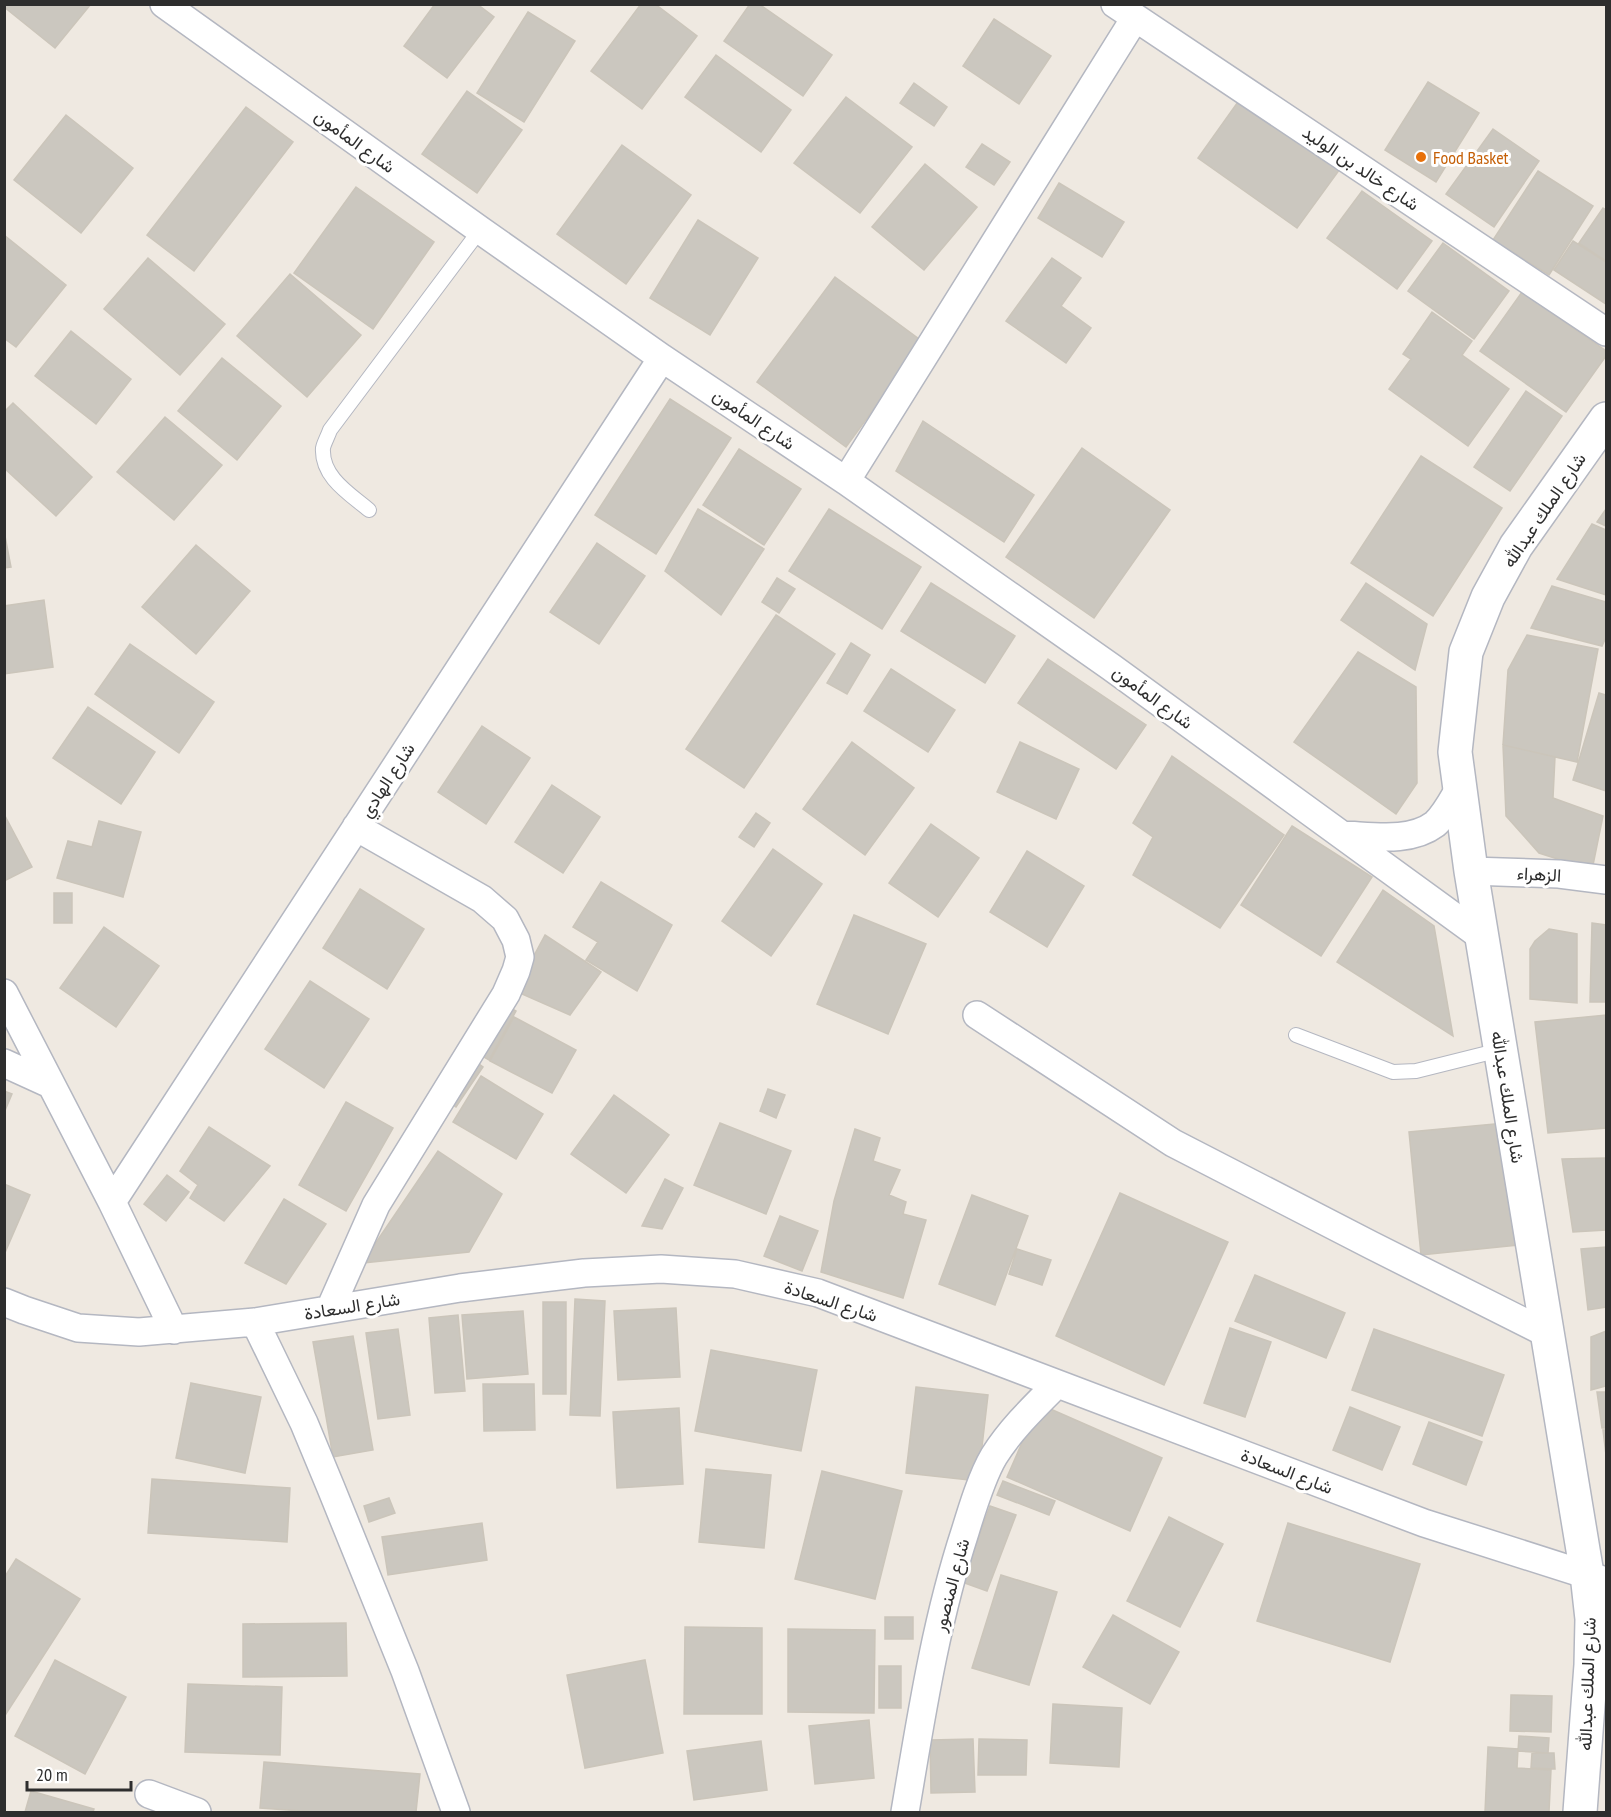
<svg xmlns="http://www.w3.org/2000/svg" width="1611" height="1817" viewBox="0 0 1611 1817" font-family="'PT Sans Narrow',Vazirmatn,sans-serif">
	<style>
		.building { fill: #cbc7bf; stroke: #cbc5ba; stroke-width: 1.5 }
		.lines { fill: none; stroke-linecap: round; stroke-linejoin: round }
		.lane-casing { stroke: #b4b7c1; stroke-width: 16 }
		.street-casing { stroke: #b4b7c1; stroke-width: 30 }
		.secondary-casing { stroke: #b4b7c1; stroke-width: 36 }
		.lane { stroke: #fff; stroke-width: 14 }
		.street { stroke: #fff; stroke-width: 27 }
		.secondary { stroke: #fff; stroke-width: 33 }
		.food-dot { fill: #e8710a; stroke: #fff; stroke-width: 2 }
		.labels { text-anchor: middle; dominant-baseline: central; stroke-width: 6; stroke-linejoin: round; paint-order: stroke }
		.street-label { font-size: 18px; fill: #2e2e2e; stroke: #fff }
		.food-label { font-size: 18px; fill: #c56008; stroke: #fff; text-anchor: start }
	</style>
	<rect width="100%" height="100%" fill="#efe9e1"/>
	<path class="building" d="M4,4H91L55,48L4,7Z
		M435,4H477L494,17L447,78L404,46Z
		M641,4H655L697,36L642,109L591,71Z
		M750,4H759L832,55L803,96L724,41Z
		M528,12L575,41L524,122L477,93Z
		M994,19L1051,56L1019,104L963,66Z
		M716,55L791,110L761,152L685,97Z
		M1428,82L1479,113L1436,182L1385,150Z
		M914,83L947,107L934,126L900,103Z
		M467,91L522,130L477,193L422,154Z
		M846,97L912,147L860,213L794,163Z
		M1240,99L1340,169L1297,228L1198,158Z
		M246,107L293,142L194,271L147,235Z
		M66,115L133,168L81,233L14,180Z
		M1493,129L1539,161L1494,227L1446,194Z
		M982,144L1010,162L994,185L966,167Z
		M622,145L691,195L626,284L557,234Z
		M925,164L977,207L924,270L872,227Z
		M1538,171L1593,206L1549,275L1493,240Z
		M1059,183L1124,222L1102,257L1038,218Z
		M356,187L434,242L373,329L294,273Z
		M1362,191L1432,241L1397,289L1327,238Z
		M1603,208L1606,210V261L1579,243Z
		M698,220L758,258L710,335L650,298Z
		M4,235L66,285L16,347L4,338Z
		M1573,241L1606,262V304L1554,270Z
		M1443,243L1509,291L1474,339L1408,291Z
		M148,258L225,324L180,375L104,309Z
		M1052,258L1081,278L1061,306L1091,328L1066,363L1006,321Z
		M290,274L361,335L307,397L237,336Z
		M835,277L923,342L846,447L757,382Z
		M1522,292L1606,351V356L1566,412L1480,351Z
		M1432,312L1472,341L1462,355L1509,389L1468,446L1389,389L1411,359L1403,354Z
		M71,331L131,379L96,424L35,376Z
		M222,358L281,406L237,460L178,411Z
		M1526,391L1562,416L1510,491L1474,467Z
		M670,399L731,438L656,554L595,515Z
		M13,403L92,477L56,516L4,468V412Z
		M165,417L222,465L174,520L117,472Z
		M923,421L1034,495L1004,542L896,471Z
		M1082,448L1170,510L1094,618L1006,557Z
		M739,449L801,489L764,545L703,505Z
		M1421,456L1502,508L1433,616L1351,563Z
		M698,509L764,549L721,615L665,571Z
		M829,509L921,567L882,629L789,571Z
		M1606,509V526L1597,522Z
		M1592,524L1606,530V595L1557,579Z
		M4,531L11,567L4,568Z
		M597,543L645,576L599,644L550,612Z
		M196,545L250,591L196,654L142,607Z
		M777,578L795,589L779,613L762,602Z
		M931,583L1015,636L985,683L901,631Z
		M1366,583L1427,624L1415,670L1341,620Z
		M1552,586L1606,602V637L1602,646L1531,628Z
		M44,600L53,667L4,674V606Z
		M776,615L835,654L744,788L686,749Z
		M1527,635L1598,649L1577,762L1503,745L1508,670Z
		M851,643L870,655L847,694L827,683Z
		M130,644L214,702L179,753L95,694Z
		M1358,652L1416,687L1417,783L1396,814L1294,742Z
		M1048,659L1146,725L1116,769L1018,703Z
		M891,669L955,710L928,752L864,711Z
		M1599,693L1606,695V791L1573,780Z
		M88,707L155,752L121,804L53,758Z
		M482,726L530,758L486,824L438,792Z
		M852,742L914,788L865,855L803,809Z
		M1020,742L1079,769L1056,819L997,792Z
		M1503,745L1555,757L1553,798L1603,816L1592,870L1539,853L1506,816Z
		M1172,756L1284,835L1220,928L1133,875L1153,837L1133,823Z
		M552,785L600,817L563,873L515,842Z
		M756,813L770,823L754,847L739,837Z
		M4,814L32,867L4,881Z
		M99,821L141,832L123,897L57,878L68,841L92,847Z
		M931,824L979,858L938,917L889,883Z
		M1292,826L1372,877L1321,956L1241,905Z
		M773,849L822,884L771,956L722,921Z
		M1027,851L1084,886L1047,947L990,912Z
		M601,882L672,925L637,991L586,960L598,942L573,927Z
		M360,889L424,929L387,989L323,948Z
		M1383,890L1434,926L1453,1036L1337,962Z
		M54,893H72V923H54Z
		M854,915L926,944L888,1034L817,1004Z
		M1592,923L1606,925V1002H1590Z
		M104,927L159,966L116,1027L60,988Z
		M1549,929L1577,934V1003L1530,999V949L1535,941Z
		M545,935L601,972L570,1015L515,991Z
		M310,981L369,1019L324,1088L265,1049Z
		M504,1004L516,1011L489,1060L477,1053Z
		M1606,1015V1128L1548,1133L1535,1022Z
		M514,1017L576,1050L552,1093L490,1061Z
		M471,1058L483,1067L456,1107L444,1099Z
		M481,1076L543,1114L516,1159L453,1122Z
		M768,1089L785,1095L776,1118L760,1111Z
		M4,1091L12,1094L4,1113Z
		M614,1095L669,1135L626,1193L571,1154Z
		M346,1102L393,1128L346,1211L299,1185Z
		M720,1123L791,1151L766,1214L694,1185Z
		M1505,1123L1518,1245L1421,1255L1409,1132Z
		M209,1127L270,1166L224,1221L190,1198L198,1185L180,1171Z
		M855,1129L880,1138L873,1161L900,1170L889,1195L906,1202L903,1214L926,1220L903,1298L821,1272L834,1201Z
		M438,1151L502,1194L469,1252L362,1263Z
		M1606,1158V1230L1573,1232L1562,1159Z
		M167,1175L189,1192L166,1221L144,1204Z
		M665,1179L683,1188L662,1229L642,1226Z
		M4,1184L30,1195L4,1255Z
		M1120,1193L1228,1242L1164,1385L1056,1336Z
		M972,1195L1028,1216L995,1305L939,1284Z
		M284,1199L326,1224L286,1284L245,1263Z
		M780,1216L818,1231L802,1271L764,1256Z
		M1606,1247V1307L1588,1310L1581,1249Z
		M1017,1249L1051,1260L1042,1285L1009,1274Z
		M1255,1275L1345,1313L1326,1358L1235,1321Z
		M575,1299L605,1301L600,1416L570,1415Z
		M543,1302H566V1394H543Z
		M676,1308L680,1377L618,1380L614,1311Z
		M523,1311L528,1374L467,1379L462,1315Z
		M458,1315L465,1391L435,1393L429,1318Z
		M1230,1328L1271,1342L1245,1417L1204,1403Z
		M398,1329L410,1415L378,1419L366,1333Z
		M1374,1329L1504,1375L1482,1436L1352,1390Z
		M1606,1331V1386L1591,1390V1337Z
		M353,1336L373,1450L333,1457L313,1342Z
		M711,1350L817,1370L801,1451L695,1431Z
		M191,1383L261,1397L245,1473L176,1458Z
		M483,1384H534L535,1430L484,1431Z
		M916,1387L988,1395L978,1481L906,1473Z
		M1597,1392H1606V1428H1602Z
		M1039,1404L1162,1458L1130,1531L1007,1477Z
		M1350,1407L1400,1427L1382,1470L1333,1450Z
		M679,1408L683,1484L617,1488L613,1412Z
		M1429,1422L1482,1442L1466,1485L1413,1464Z
		M1603,1430H1606V1455Z
		M706,1469L771,1475L764,1548L699,1542Z
		M822,1471L902,1491L875,1599L795,1579Z
		M152,1479L290,1488L287,1542L148,1533Z
		M1003,1481L1055,1501L1049,1515L997,1495Z
		M389,1498L395,1513L369,1522L364,1506Z
		M990,1506L1016,1515L987,1591L962,1582Z
		M1169,1517L1223,1544L1180,1627L1127,1601Z
		M482,1523L487,1560L388,1575L382,1537Z
		M1288,1523L1420,1564L1390,1662L1257,1621Z
		M16,1559L80,1599L4,1717V1578Z
		M1001,1575L1057,1592L1029,1685L972,1668Z
		M1113,1615L1179,1652L1150,1704L1083,1667Z
		M885,1617H913V1639H885Z
		M346,1623L347,1676L243,1677V1624Z
		M685,1627L762,1628V1714H684Z
		M788,1629L875,1630L874,1713L788,1712Z
		M55,1660L126,1697L85,1774L15,1736Z
		M645,1660L663,1753L585,1768L567,1675Z
		M879,1666H901V1708H879Z
		M188,1684L282,1687L280,1755L185,1752Z
		M1511,1695L1552,1696L1551,1732L1510,1731Z
		M1053,1704L1122,1708L1119,1767L1050,1763Z
		M869,1720L874,1778L815,1784L809,1726Z
		M1519,1736L1549,1738L1548,1753L1518,1751Z
		M973,1739L975,1792L931,1793L930,1740Z
		M979,1739L1027,1740L1026,1775H978Z
		M761,1741L767,1790L694,1800L687,1751Z
		M1488,1747L1518,1749L1517,1768L1551,1770L1549,1812H1485Z
		M1532,1753H1554L1555,1769L1531,1768Z
		M264,1762L420,1774L416,1812H316L260,1808Z
		M31,1791L94,1809L93,1812H25Z"/>
	<g class="lines">
		<defs>
			<path id="lane" d="M369,510C350,494 321,477 323,448C324,443 328,436 330,430L480,230
				M1296,1035L1393,1072L1416,1071L1500,1050"/>
			<path id="street" d="M164,4L480,230L662,358L846,481L1111,667L1482,937
				M1115,4L1606,332
				M846,481L1135,18
				M1343,835C1372,836 1410,843 1435,824C1445,815 1452,801 1459,789
				M1471,871L1559,874L1606,880
				M4,993L112,1202L174,1330
				M977,1015L1173,1143L1371,1245L1546,1333
				M4,1063L50,1084
				M112,1202L662,358
				M4,1302L24,1310L78,1328L139,1332L255,1322L460,1288L584,1273L661,1269L735,1274L818,1293L1424,1523L1606,1581
				M330,1309L376,1205L506,994L516,971L520,957L516,940L505,919L482,899L356,827
				M255,1322L304,1423L331,1488L405,1671L456,1812
				M149,1794L197,1812
				M905,1812C921,1718 935,1624 965,1532C972,1509 982,1476 994,1456C1011,1429 1035,1406 1057,1384"/>
			<path id="secondary" d="M1580,1812L1591,1665L1592,1619L1587,1574L1471,871L1455,752L1466,652L1488,597L1516,546L1606,419"/>
		</defs>
		<use href="#lane" class="lane-casing"/>
		<use href="#street" class="street-casing"/>
		<use href="#secondary" class="secondary-casing"/>
		<use href="#lane" class="lane"/>
		<use href="#street" class="street"/>
		<use href="#secondary" class="secondary"/>
	</g>
	<circle class="food-dot" cx="1421" cy="157" r="6"/>
	<g class="labels">
		<g class="street-label">
			<text transform="translate(355 141) rotate(36)">شارع المأمون</text>
			<text transform="translate(1361 168) rotate(34)">شارع خالد بن الوليد</text>
			<text transform="translate(754 419) rotate(34)">شارع المأمون</text>
			<text transform="translate(1544 510) rotate(-56)">شارع الملك عبدالله</text>
			<text transform="translate(1153 697) rotate(36)">شارع المأمون</text>
			<text transform="translate(387 780) rotate(-57)">شارع الهادي</text>
			<text transform="translate(1539 874) rotate(3)">الزهراء</text>
			<text transform="translate(1508 1097) rotate(81)">شارع الملك عبدالله</text>
			<text transform="translate(831 1301) rotate(18)">شارع السعادة</text>
			<text transform="translate(352 1306) rotate(-9)">شارع السعادة</text>
			<text transform="translate(1287 1471) rotate(21)">شارع السعادة</text>
			<text transform="translate(951 1585) rotate(-75)">شارع المنصور</text>
			<text transform="translate(1587 1684) rotate(-88)">شارع الملك عبدالله</text>
		</g>
		<g class="food-label">
			<text x="1433" y="157">Food Basket</text>
		</g>
	</g>
	<rect width="1611" height="1817" fill="none" stroke="#2e2e2e" stroke-width="12"/>
	<path d="M27 1781v9h104v-9" fill="none" stroke="#2e2e2e" stroke-width="3"/>
	<text x="36" y="1781" font-size="18" fill="#2e2e2e" stroke="#ffffff" stroke-width="4.5" paint-order="stroke">20 m</text>
</svg>
